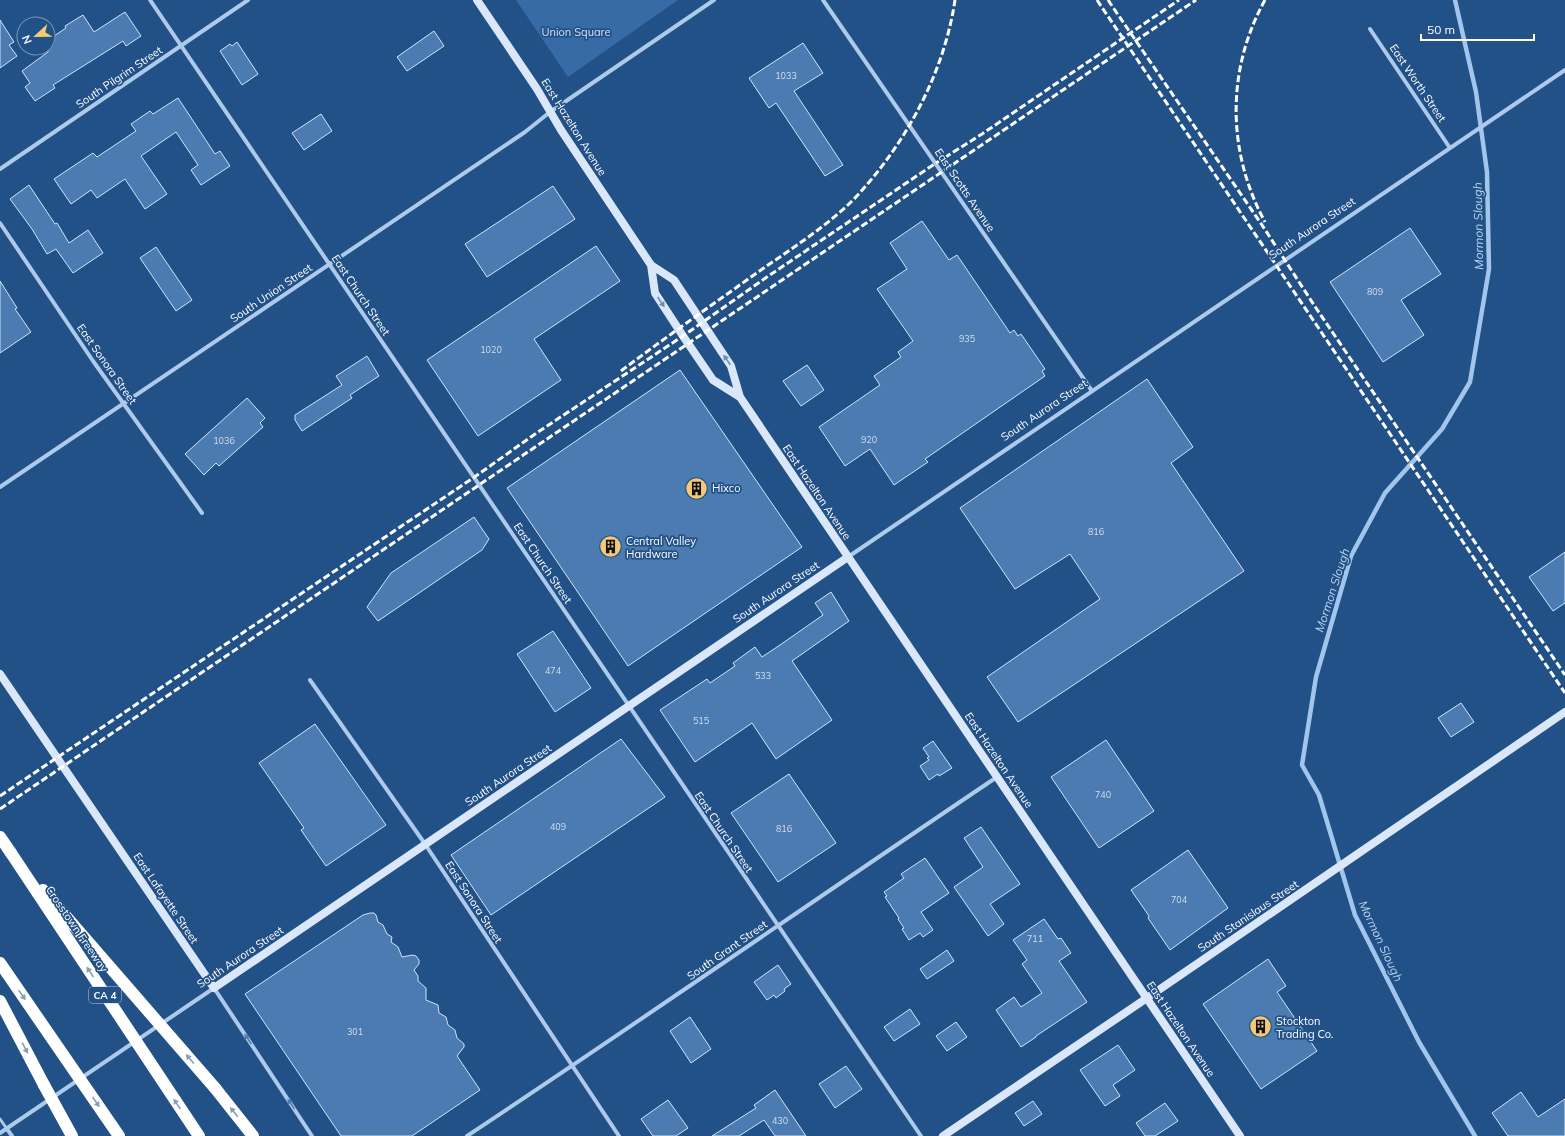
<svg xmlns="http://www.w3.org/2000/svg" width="1565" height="1136" viewBox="0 0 1565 1136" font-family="Mulish,sans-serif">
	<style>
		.green { fill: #366ba5 }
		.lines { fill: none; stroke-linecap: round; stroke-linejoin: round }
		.stream { stroke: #a2c6eb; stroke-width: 4.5 }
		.building { fill: #4b7bb0; stroke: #d2e4f7 }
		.lane { stroke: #aecaea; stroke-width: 3 }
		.street { stroke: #aecaea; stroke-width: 4 }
		.secondary { stroke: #d9e7f8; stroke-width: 8 }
		.highway { stroke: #fff; stroke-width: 12 }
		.rail { stroke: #fff; stroke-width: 3; stroke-dasharray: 7 3; stroke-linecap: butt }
		.highway-bridge { stroke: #fff; stroke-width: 12 }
		.oneway { fill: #6b8db5 }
		.oneway2 { fill: #859fbe }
		.oneway3 { fill: #537baa }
		.labels { text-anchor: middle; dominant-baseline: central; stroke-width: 3.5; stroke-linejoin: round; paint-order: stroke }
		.number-label { font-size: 9px; fill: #d2deeb }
		.shield { fill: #225188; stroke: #bdcbdb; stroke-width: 1 }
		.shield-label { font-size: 10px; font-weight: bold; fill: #fff }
		.park-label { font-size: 11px; fill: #d2e4f7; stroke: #225188 }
		.street-label { font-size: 11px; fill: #fff; stroke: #225188 }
		.poi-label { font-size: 11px; fill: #fff; stroke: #225188; text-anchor: start }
		.water-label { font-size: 12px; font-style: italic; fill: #b9d4f1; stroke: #225188 }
	</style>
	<rect width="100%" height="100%" fill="#225188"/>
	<path class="green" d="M516,0H678L568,77Z"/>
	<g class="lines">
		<path class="stream" d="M1455,0L1476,92L1487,172L1489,269L1470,382L1442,429L1385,493L1351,556L1316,677L1302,765L1319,795L1355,915L1419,1042L1475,1136"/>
	</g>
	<path class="building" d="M125,12L141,36L126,46L123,41L53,85L55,88L35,101L25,87L30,83L22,71L48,52V40L66,28L65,26L83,15L94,32Z
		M0,20L14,42L9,45L17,56L0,68Z
		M434,31L444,46L407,71L397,57Z
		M237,42L258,74L242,85L220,51L230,44L232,46Z
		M803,43L823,73L794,91L843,165L825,176L776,103L769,108L749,78Z
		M178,98L215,154L220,151L230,166L201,185L191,170L198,165L176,132L141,156L167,194L145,209L125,179L97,198L91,190L71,204L54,179L93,153L97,157L136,131L131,124L150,111L153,114Z
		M321,114L332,131L304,150L292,133Z
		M29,185L55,224L57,223L69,243L88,230L103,253L73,273L56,249L47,254L32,229L10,199Z
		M553,186L575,219L487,277L465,244Z
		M922,221L949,260L957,255L1010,333L1014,330L1018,336L1021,334L1045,369L1042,371L1045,376L925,459L928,462L894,485L870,449L845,466L819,427L880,385L874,376L901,357L898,352L913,341L877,289L907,269L890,243Z
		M1410,228L1441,274L1401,300L1424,335L1383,362L1330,282Z
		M596,246L620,281L534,339L561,380L478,436L427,360Z
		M156,247L192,300L176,311L140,258Z
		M0,281L17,308L15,309L31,332L0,353Z
		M367,356L379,376L350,395L352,398L302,431L295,420V415L342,385L336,376Z
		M807,365L824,390L801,406L783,381Z
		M680,370L802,547L628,666L507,488Z
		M1147,379L1193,447L1171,463L1244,571L1018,722L987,677L1100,599L1070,554L1015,589L960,508Z
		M247,398L265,418L260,423L263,427L219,466L216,463L204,475L185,454Z
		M474,517L489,539L482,550L378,621L367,607L391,573Z
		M1565,552V603L1553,611L1529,577Z
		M831,592L849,621L792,661L832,720L776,759L752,723L695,762L660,710L707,679L710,683L735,666L733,663L755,647L762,657L780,645L823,615L815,603Z
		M553,631L591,688L555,712L517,654Z
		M1461,703L1474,722L1451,737L1438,718Z
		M315,724L386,825L326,866L301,830L304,828L259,763Z
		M621,739L665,797L491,915L451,855Z
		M1106,740L1154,811L1099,848L1051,777Z
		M933,741L952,768L939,776L938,774L929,780L920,766L929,760L927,758L929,757L923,748Z
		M789,774L836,843L778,882L731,813Z
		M981,827L1020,884L990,904L1004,924L988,936L954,887L983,867L964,838Z
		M1188,850L1228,908L1170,950L1148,918L1149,916L1131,890Z
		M925,858L949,893L921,912L933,930L923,937L920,933L909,940L902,929L904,928L898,919L899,918L885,897L887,896L884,892L904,878L901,874Z
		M370,913H374L376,915L378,922L383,925L387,934L392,937L391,942L398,947L402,957L413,955L416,956L419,960V964L414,970L418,976V981L426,988V1000L438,1005L439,1013L446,1017L448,1025L455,1030L457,1038L464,1044V1047L457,1056L480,1090L412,1136H341L245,994L363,915Z
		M1044,919L1058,939L1061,938L1071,953L1059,961L1087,1002L1036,1036V1037L1021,1047L996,1010L1014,997L1021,1007L1042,993L1022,964L1027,960L1013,940Z
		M947,950L954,961L927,979L920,969Z
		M1268,959L1286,986L1277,992L1317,1051L1261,1089L1203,1004Z
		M778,965L791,984L784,989L785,991L776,998L774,995L767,1000L754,982Z
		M910,1009L920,1024L894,1041L884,1027Z
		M690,1017L711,1049L691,1063L670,1031Z
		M956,1022L967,1037L947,1051L936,1036Z
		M1118,1045L1135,1070L1113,1085L1120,1096L1105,1106L1080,1070Z
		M846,1066L862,1089L835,1108L819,1084Z
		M775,1090L806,1136H775L764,1120L739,1136H712L756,1108L754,1105Z
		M1521,1092L1538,1117L1565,1099V1136H1508L1492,1113Z
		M668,1100L688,1128L676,1136H653L641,1119Z
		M1033,1101L1042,1114L1024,1126L1015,1113Z
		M1165,1103L1178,1121L1155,1136H1145L1136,1123Z"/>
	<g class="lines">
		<path class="lane" d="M0,1119L7,1129"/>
		<path class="street" d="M150,0L921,1136
			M823,0L1092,391
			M1370,29L1450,148
			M0,169L248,0
			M0,223L93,361L202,513
			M0,487L525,132L550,112L714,0
			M848,557L1565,70
			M310,680L425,844L619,1136
			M7,1129L12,1136
			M0,1133L214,988L312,1136
			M467,1136C645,1018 820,896 997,777"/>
		<path class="secondary" d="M477,0L537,89L561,130L651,265L674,280L731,366L740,397L1240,1136
			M651,265L655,293L683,336L713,380L740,397
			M0,674L214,988L848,557
			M943,1136L1147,998L1565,712"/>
		<path class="highway" d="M0,837L11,853
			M0,1001L44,1085
			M215,1088L253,1136"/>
		<path class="rail" d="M1097,0L1565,693
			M1108,0L1262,225L1316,308L1565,675
			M1265,0C1226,70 1227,152 1265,222
			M621,371C666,337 712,305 758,272C791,249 826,227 854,199C905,145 944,74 955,0
			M0,796L473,478L538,432L683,336L764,279L936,163L982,134L1179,0
			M0,809L1196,0"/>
		<path class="highway-bridge" d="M11,853L199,1136
			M43,890L215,1088
			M0,963L119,1136
			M44,1085L72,1136"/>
	</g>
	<defs><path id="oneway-solid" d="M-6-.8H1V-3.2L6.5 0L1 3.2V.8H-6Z"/></defs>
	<g class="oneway">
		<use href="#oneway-solid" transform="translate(661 302) rotate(56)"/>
		<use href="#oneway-solid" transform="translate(727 360) rotate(-124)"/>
	</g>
	<g class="oneway2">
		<use href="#oneway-solid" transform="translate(90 972) rotate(-124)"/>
		<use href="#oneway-solid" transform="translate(22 995) rotate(55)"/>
		<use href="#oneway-solid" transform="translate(25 1048) rotate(62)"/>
		<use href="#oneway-solid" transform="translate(190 1059) rotate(-131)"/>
		<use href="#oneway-solid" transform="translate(96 1102) rotate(55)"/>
		<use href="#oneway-solid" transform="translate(177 1104) rotate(-124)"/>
		<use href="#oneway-solid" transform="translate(234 1112) rotate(-129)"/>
	</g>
	<g class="oneway3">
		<use href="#oneway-solid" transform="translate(248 1039) rotate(-124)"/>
		<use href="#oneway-solid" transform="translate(291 1104) rotate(-124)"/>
	</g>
	<defs>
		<symbol id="building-disc" viewBox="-11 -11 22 22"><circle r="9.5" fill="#f6cb70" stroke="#225188"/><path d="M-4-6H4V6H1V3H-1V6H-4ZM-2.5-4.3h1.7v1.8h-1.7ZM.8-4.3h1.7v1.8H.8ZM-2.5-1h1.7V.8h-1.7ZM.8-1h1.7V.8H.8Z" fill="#111"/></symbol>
	</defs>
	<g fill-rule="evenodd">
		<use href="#building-disc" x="684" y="476" width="25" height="25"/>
		<use href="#building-disc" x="598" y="534" width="25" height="25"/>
		<use href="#building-disc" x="1248" y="1014" width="25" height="25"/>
	</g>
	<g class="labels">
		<g class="number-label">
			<text x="786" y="75">1033</text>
			<text x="1375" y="291">809</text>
			<text x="967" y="338">935</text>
			<text x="491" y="349">1020</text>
			<text x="869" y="439">920</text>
			<text x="224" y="440">1036</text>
			<text x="1096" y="531">816</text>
			<text x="553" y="670">474</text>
			<text x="763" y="675">533</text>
			<text x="701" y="720">515</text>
			<text x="1103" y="794">740</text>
			<text x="558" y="826">409</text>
			<text x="784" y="828">816</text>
			<text x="1179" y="899">704</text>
			<text x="1035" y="938">711</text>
			<text x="355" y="1031">301</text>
			<text x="780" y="1120">430</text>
		</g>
		<rect class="shield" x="89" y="987" width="32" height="16" rx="3"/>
		<g class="shield-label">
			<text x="105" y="995">CA 4</text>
		</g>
		<g class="park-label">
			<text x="576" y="32">Union Square</text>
		</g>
		<g class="street-label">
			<text transform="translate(119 77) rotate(-34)">South Pilgrim Street</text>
			<text transform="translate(1418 83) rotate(56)">East Worth Street</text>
			<text transform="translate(574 127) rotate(58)">East Hazelton Avenue</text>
			<text transform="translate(965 190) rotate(56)">East Scotts Avenue</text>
			<text transform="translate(1312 228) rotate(-34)">South Aurora Street</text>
			<text transform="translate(271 293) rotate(-34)">South Union Street</text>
			<text transform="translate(361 295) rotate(56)">East Church Street</text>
			<text transform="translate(107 364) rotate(55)">East Sonora Street</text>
			<text transform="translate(1044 410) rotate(-34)">South Aurora Street</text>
			<text transform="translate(817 492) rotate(56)">East Hazelton Avenue</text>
			<text transform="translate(543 563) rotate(56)">East Church Street</text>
			<text transform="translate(776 592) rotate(-34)">South Aurora Street</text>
			<text transform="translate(999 760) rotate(56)">East Hazelton Avenue</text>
			<text transform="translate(508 775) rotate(-34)">South Aurora Street</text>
			<text transform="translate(724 832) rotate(56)">East Church Street</text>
			<text transform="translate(166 898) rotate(56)">East Lafayette Street</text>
			<text transform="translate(474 902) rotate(57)">East Sonora Street</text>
			<text transform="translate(1248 916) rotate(-34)">South Stanislaus Street</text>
			<text transform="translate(77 929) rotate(56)">Crosstown Freeway</text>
			<text transform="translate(727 950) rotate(-35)">South Grant Street</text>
			<text transform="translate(240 957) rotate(-34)">South Aurora Street</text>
			<text transform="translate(1181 1029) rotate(56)">East Hazelton Avenue</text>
		</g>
		<g class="poi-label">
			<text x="712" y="488">Hixco</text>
			<text x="626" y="541">Central Valley<tspan x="626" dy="13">Hardware</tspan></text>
			<text x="1276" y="1021">Stockton<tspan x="1276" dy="13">Trading Co.</tspan></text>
		</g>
		<g class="water-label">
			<text transform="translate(1478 226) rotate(-91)">Mormon Slough</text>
			<text transform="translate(1332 590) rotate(-72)">Mormon Slough</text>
			<text transform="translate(1381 941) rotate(65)">Mormon Slough</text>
		</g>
	</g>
	<g transform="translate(36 36) rotate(248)"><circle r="19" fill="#225188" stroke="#7a97b8"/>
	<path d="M0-3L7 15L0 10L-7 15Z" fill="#f6cb70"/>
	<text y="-6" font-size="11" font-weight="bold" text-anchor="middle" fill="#ffffff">N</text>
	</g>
	<path d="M1421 34v6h113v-6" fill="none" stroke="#ffffff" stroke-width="2"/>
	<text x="1427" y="34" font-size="12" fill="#ffffff" stroke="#225188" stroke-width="3" paint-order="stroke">50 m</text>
</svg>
